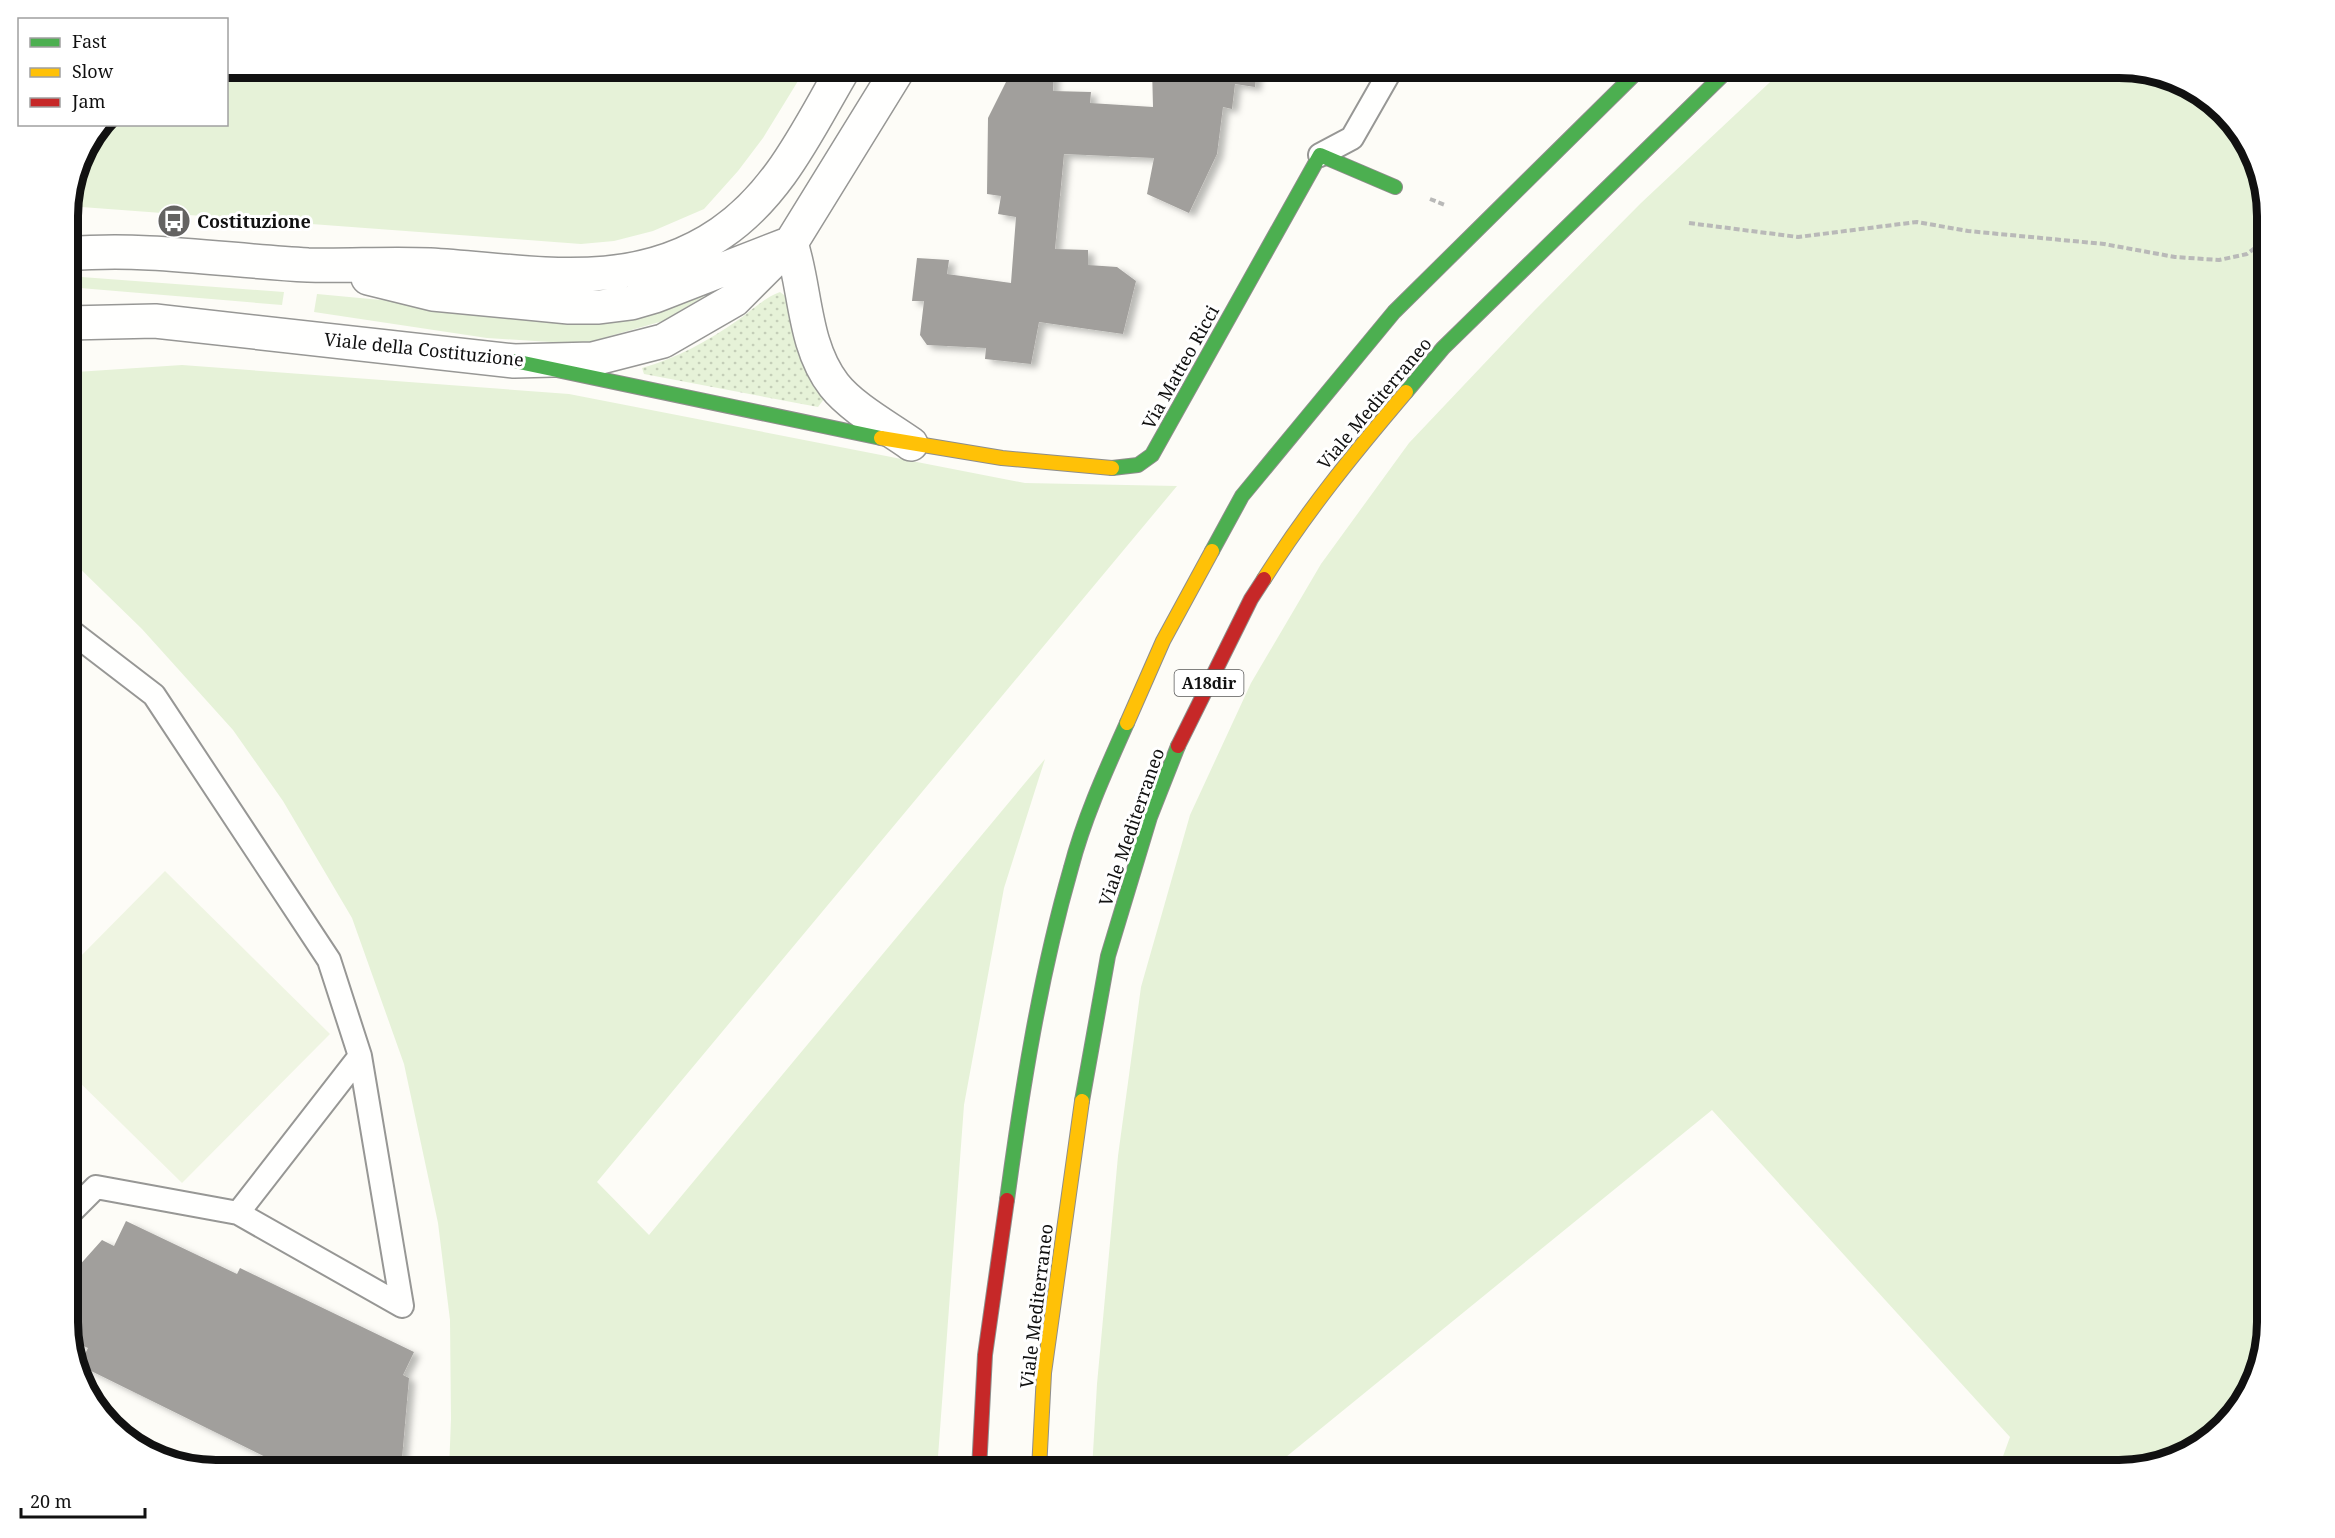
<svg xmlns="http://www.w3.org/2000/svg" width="2335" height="1538" viewBox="0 0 2335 1538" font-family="'Noto Serif',serif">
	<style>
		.grass { fill: #e6f2d8 }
		.park { fill: url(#park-dots) }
		.pitch { fill: #eff5e2 }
		.building { fill: #a19f9c; filter: url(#shadow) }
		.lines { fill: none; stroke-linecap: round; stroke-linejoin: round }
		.lane-casing { stroke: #979795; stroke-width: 26 }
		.street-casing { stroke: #979795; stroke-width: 36 }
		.fast-casing { stroke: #8e8d8b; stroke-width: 16 }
		.slow-casing { stroke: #8e8d8b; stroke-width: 16 }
		.jam-casing { stroke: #8e8d8b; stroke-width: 16 }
		.path { stroke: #b9b9b8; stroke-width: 4; stroke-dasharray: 6 3; stroke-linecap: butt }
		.lane { stroke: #fffffe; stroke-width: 22 }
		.street { stroke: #fffffe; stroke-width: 33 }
		.fast { stroke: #4caf50; stroke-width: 14 }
		.slow { stroke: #ffc107; stroke-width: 14 }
		.jam { stroke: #c62828; stroke-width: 14 }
		.labels { text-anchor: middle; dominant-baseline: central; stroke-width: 6; stroke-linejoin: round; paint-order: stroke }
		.shield { fill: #fff; stroke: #585858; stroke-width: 1.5 }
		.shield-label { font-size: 16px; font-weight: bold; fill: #111 }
		.poi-label { font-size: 18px; font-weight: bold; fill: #111; stroke: #fff; text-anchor: start }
		.street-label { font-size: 18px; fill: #111; stroke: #fff }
		.rim { fill: none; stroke: #111; stroke-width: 8 }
	</style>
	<defs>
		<pattern id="park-dots" width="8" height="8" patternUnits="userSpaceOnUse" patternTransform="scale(1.5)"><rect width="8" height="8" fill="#e6f2d8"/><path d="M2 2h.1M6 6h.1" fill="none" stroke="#c4ceb8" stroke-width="1.8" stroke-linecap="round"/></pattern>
		<filter id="shadow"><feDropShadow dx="6" dy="4" stdDeviation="3" flood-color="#0004"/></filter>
	</defs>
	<rect width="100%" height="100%" fill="#fdfcf7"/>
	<path class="grass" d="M227,68H806L763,138L738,171L704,209L653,231L614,241L581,244L68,206L79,159L102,125L226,124Z
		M1785,68H2119L2201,92L2248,142L2267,216V1322L2243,1404L2193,1451L2119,1470H1998L2010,1437L1712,1110L1270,1470H1092L1097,1384L1118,1156L1141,987L1190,815L1251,683L1321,564L1409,443L1535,310L1641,203Z
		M68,276L284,292L282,305L68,287Z
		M723,285L663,321L589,342L566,343L487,338L314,312L317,294L575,318Z
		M182,365L569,394L1025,483L1177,486L597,1182L649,1235L1045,759L1004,888L964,1105L937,1470H449L451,1419L450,1320L438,1223L404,1064L352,918L283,801L233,730L142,629L68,557V376L76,372Z"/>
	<path class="park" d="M780,292L788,298L824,399L818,407L644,374L642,368C677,358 708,341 738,320C752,310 764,298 780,292Z"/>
	<path class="pitch" d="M165,871L330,1034L182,1183L68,1071V969Z"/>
	<path class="building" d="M1013,68H1054L1053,91L1091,92L1090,103L1153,107L1152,68H1257L1255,87L1235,84L1232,109L1223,107L1217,154L1189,213L1147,194L1154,158L1064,154L1055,249L1088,250V265L1117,267L1136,281L1123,334L1039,322L1031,364L985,359L986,348L927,345L920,335L924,301H912L917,258L949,260L947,274L1011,283L1016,217L998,214L1001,196L987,194L988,118Z
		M126,1221L237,1274L240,1268L414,1352L403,1375L409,1378L401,1470H292L79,1365L88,1348L70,1340L68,1331V1278L102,1240L114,1246Z"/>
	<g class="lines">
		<defs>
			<path id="lane" d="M1320,155L1352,138L1392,68
				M68,629L154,695L329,960L360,1056L402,1306L238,1213L360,1056
				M68,1215L96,1187L238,1213"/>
			<path id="street" d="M68,254C148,247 228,261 308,265C349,266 390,263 430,265C531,271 631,295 721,233C780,193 809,127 844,68
				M368,278L433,294L569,307H599L631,303L655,296L791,243C806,289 803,345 834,385C852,408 887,427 911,444
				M68,323L155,321L514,361L593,359L663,341L734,300L791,243L899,68"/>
			<path id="fast" d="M514,361L881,438
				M1406,392L1443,348L1730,68
				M1112,468L1138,465L1152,455L1320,155L1395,187
				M1212,551L1242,496L1394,312L1641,68
				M1082,1101L1108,956L1150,817L1178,746
				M1007,1200C1022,1089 1040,976 1071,868C1084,818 1106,770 1127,723"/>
			<path id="slow" d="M881,438L1002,458L1112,468
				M1264,579C1306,512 1355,452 1406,392
				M1127,723L1163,641L1212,551
				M1039,1470L1044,1373L1082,1101"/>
			<path id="jam" d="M1178,746L1251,599L1264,579
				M979,1470L985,1355L1007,1200"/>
		</defs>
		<use href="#lane" class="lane-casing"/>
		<use href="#street" class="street-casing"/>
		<use href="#fast" class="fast-casing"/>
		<use href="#slow" class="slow-casing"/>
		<use href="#jam" class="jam-casing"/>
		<path class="path" d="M1430,199L1445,205
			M1689,223L1798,237L1917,222L1968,231L2104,244L2175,257L2219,260L2247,254L2263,242L2267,232"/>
		<use href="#lane" class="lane"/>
		<use href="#street" class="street"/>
		<use href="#fast" class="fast"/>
		<use href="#slow" class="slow"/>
		<use href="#jam" class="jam"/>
	</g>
	<defs>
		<symbol id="bus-disc" viewBox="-11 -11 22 22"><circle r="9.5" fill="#646362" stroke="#fff"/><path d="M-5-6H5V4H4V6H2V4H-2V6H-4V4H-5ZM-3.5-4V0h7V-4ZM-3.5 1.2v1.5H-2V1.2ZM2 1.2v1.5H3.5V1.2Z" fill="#fff"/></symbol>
	</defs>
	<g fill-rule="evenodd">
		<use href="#bus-disc" x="155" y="202" width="38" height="38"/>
	</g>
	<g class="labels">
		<rect class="shield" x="1174.5" y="670" width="69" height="26" rx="4.5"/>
		<g class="shield-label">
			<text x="1209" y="683">A18dir</text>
		</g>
		<g class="poi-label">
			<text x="197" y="221">Costituzione</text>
		</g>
		<g class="street-label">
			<text transform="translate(424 349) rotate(6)">Viale della Costituzione</text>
			<text transform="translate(1180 367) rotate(-61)">Via Matteo Ricci</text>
			<text transform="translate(1374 403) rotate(-50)">Viale Mediterraneo</text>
			<text transform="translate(1131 827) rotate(-71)">Viale Mediterraneo</text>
			<text transform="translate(1036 1306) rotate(-83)">Viale Mediterraneo</text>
		</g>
	</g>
	<path d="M0 0H2335V1538H0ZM216 78H2119A138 138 0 0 1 2257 216V1322A138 138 0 0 1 2119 1460H216A138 138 0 0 1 78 1322V216A138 138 0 0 1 216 78Z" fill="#fff" fill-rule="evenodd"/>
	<path class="rim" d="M216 78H2119A138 138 0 0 1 2257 216V1322A138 138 0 0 1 2119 1460H216A138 138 0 0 1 78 1322V216A138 138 0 0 1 216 78Z"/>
	<rect x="18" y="18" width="210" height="108" fill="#ffffff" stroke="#a0a0a0" stroke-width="1.5"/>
	<rect x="30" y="38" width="30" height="9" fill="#4caf50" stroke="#a0a0a0" stroke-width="1.5"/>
	<text x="72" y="48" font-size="18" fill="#111111">Fast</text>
	<rect x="30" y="68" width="30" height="9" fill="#ffc107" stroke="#a0a0a0" stroke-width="1.5"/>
	<text x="72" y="78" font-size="18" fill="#111111">Slow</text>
	<rect x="30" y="98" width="30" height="9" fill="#c62828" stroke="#a0a0a0" stroke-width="1.5"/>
	<text x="72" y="108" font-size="18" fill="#111111">Jam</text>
	<path d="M21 1508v9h124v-9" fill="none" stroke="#111111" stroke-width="3"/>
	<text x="30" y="1508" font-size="18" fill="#111111" stroke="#ffffff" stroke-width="4.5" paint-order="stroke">20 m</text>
</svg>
